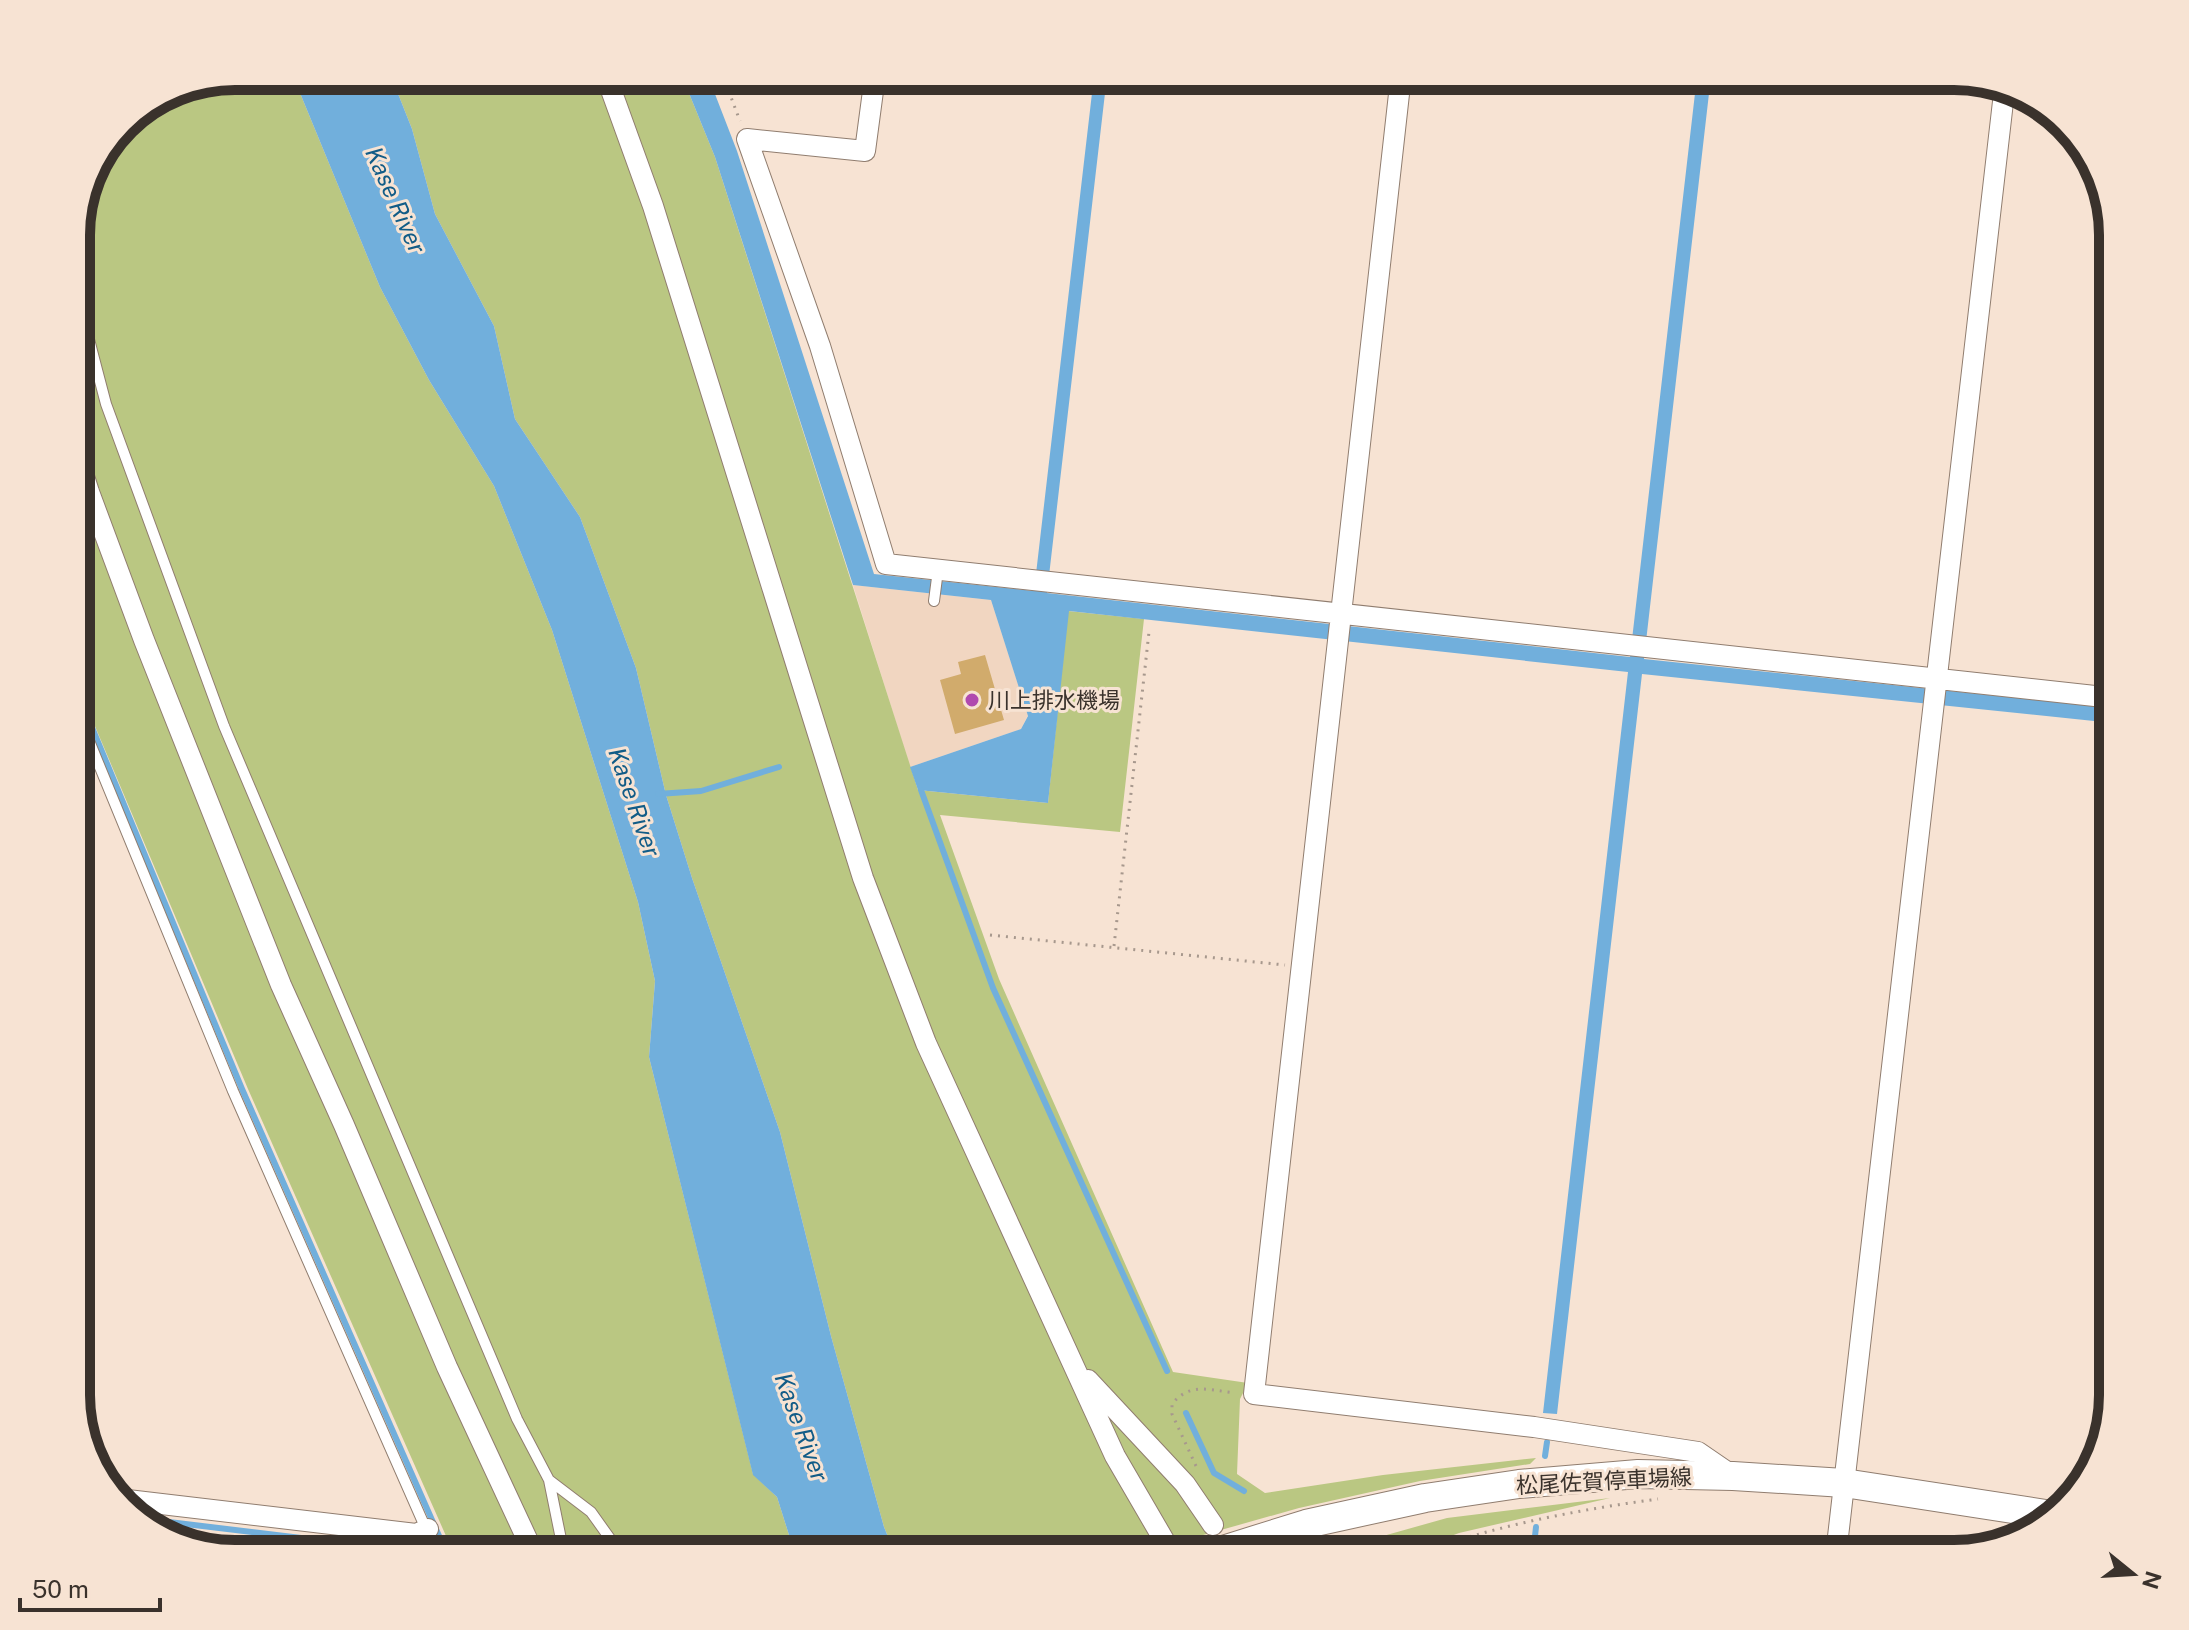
<svg xmlns="http://www.w3.org/2000/svg" width="2189" height="1630" viewBox="0 0 2189 1630" font-family="'Public Sans','Noto Sans JP',sans-serif">
	<style>
		.built { fill: #f1d6c1 }
		.green { fill: #bac782 }
		.water { fill: #71afdc }
		.lines { fill: none; stroke-linecap: round; stroke-linejoin: round }
		.stream { stroke: #71afdc; stroke-width: 6 }
		.building { fill: #d1ab6c }
		.lane-casing { stroke: #907d6f; stroke-width: 12 }
		.street-casing { stroke: #907d6f; stroke-width: 22 }
		.secondary-casing { stroke: #907d6f; stroke-width: 30 }
		.path { stroke: #a7988d; stroke-width: 3; stroke-dasharray: 2 6; stroke-linecap: butt }
		.lane { stroke: #fff; stroke-width: 10 }
		.street { stroke: #fff; stroke-width: 20 }
		.secondary { stroke: #fff; stroke-width: 28 }
		.poi-dot { fill: #b04aaf; stroke: #f7e3d3; stroke-width: 3 }
		.labels { text-anchor: middle; dominant-baseline: central; stroke-width: 6; stroke-linejoin: round; paint-order: stroke }
		.poi-label { font-size: 22px; fill: #3a322c; stroke: #f7e3d3; text-anchor: start }
		.street-label { font-size: 22px; fill: #3a322c; stroke: #f7e3d3 }
		.water-label { font-size: 24px; font-style: italic; fill: #125c87; stroke: #f7e3d3 }
		.rim { fill: none; stroke: #3a322c; stroke-width: 10 }
	</style>
	<rect width="100%" height="100%" fill="#f7e3d3"/>
	<path class="built" d="M853,585L991,600L1028,715L1021,729L910,767Z"/>
	<path class="green" d="M235,76H293L380,287L429,380L494,486L552,630L638,902L655,981L649,1057L753,1474L777,1497L795,1554H454L248,1089L81,693L76,679V224L92,165L130,116L175,88Z
		M391,76H682L715,157L918,790L1048,803L1068,611L1144,619L1120,832L940,815L999,979L1173,1372L1248,1383L1240,1399L1237,1474L1265,1493L1383,1475L1536,1458L1530,1464L1420,1481L1299,1508L1157,1548L1160,1554H895L884,1527L831,1336L780,1132L692,878L666,795L636,668L580,517L515,419L494,326L435,214L412,129Z
		M1610,1498L1459,1533L1403,1554H1319L1447,1518Z"/>
	<path class="water" d="M293,76H391L412,129L435,214L494,326L515,419L580,517L636,668L666,795L692,878L780,1132L831,1336L884,1527L895,1554H795L777,1497L753,1475L649,1057L655,981L638,902L552,630L494,486L429,380L380,287Z
		M682,76H708L737,151L874,574L1034,591L1094,76H1107L1047,593L1630,657L1697,76H1711L1644,659L2113,708V723L1642,674L1557,1414L1543,1413L1628,672L1069,611L1048,803L918,790L910,767L1021,729L1028,716L991,600L853,585L715,157Z"/>
	<g class="lines">
		<path class="stream" d="M76,689L242,1089L447,1554
			M921,790L993,988L1167,1371
			M658,794L701,791L779,767
			M1186,1413L1214,1473L1244,1491
			M1545,1456L1547,1442
			M136,1518L417,1552
			M1533,1554L1536,1527"/>
	</g>
	<path class="building" d="M985,655L1004,720L955,734L940,680L961,674L958,662Z"/>
	<g class="lines">
		<defs>
			<path id="lane" d="M76,290L106,404L224,726L517,1419L549,1480L564,1554
				M934,601L938,570
				M76,709L233,1091L437,1554
				M549,1480L591,1512L621,1554"/>
			<path id="street" d="M606,76L653,206L863,878L926,1043L1115,1456L1172,1554
				M875,76L865,151L747,139L820,346L886,564L2113,698
				M1401,76L1254,1394L1534,1427L1698,1452L1733,1476
				M76,452L89,492L144,640L281,985L344,1125L447,1367L534,1554
				M1088,1380L1185,1484L1213,1525
				M119,1499L416,1534L428,1529
				M1836,1554L2004,93"/>
			<path id="secondary" d="M1210,1554L1306,1524L1425,1498L1519,1484L1638,1474L1733,1476L1844,1483L2052,1515"/>
		</defs>
		<use href="#lane" class="lane-casing"/>
		<use href="#street" class="street-casing"/>
		<use href="#secondary" class="secondary-casing"/>
		<path class="path" d="M723,76L740,121
			M990,935L1285,965
			M1114,946L1149,632
			M1196,1466L1172,1414V1404C1190,1382 1209,1390 1235,1393
			M1416,1554C1494,1526 1576,1510 1658,1499"/>
		<use href="#lane" class="lane"/>
		<use href="#street" class="street"/>
		<use href="#secondary" class="secondary"/>
	</g>
	<circle class="poi-dot" cx="972" cy="700" r="8"/>
	<g class="labels">
		<g class="poi-label">
			<text x="988" y="700">川上排水機場</text>
		</g>
		<g class="street-label">
			<text transform="translate(1604 1481) rotate(-3)">松尾佐賀停車場線</text>
		</g>
		<g class="water-label">
			<text transform="translate(396 200) rotate(66)">Kase River</text>
			<text transform="translate(635 802) rotate(71)">Kase River</text>
			<text transform="translate(802 1427) rotate(70)">Kase River</text>
		</g>
	</g>
	<path d="M0 0H2189V1630H0ZM235 90H1954A145 145 0 0 1 2099 235V1395A145 145 0 0 1 1954 1540H235A145 145 0 0 1 90 1395V235A145 145 0 0 1 235 90Z" fill="#f7e3d3" fill-rule="evenodd"/>
	<path class="rim" d="M235 90H1954A145 145 0 0 1 2099 235V1395A145 145 0 0 1 1954 1540H235A145 145 0 0 1 90 1395V235A145 145 0 0 1 235 90Z"/>
	<g transform="translate(2133 1574) rotate(108)" stroke="#f7e3d3" stroke-width="6" paint-order="stroke">
	<path d="M0-6L14 30L0 20L-14 30Z" fill="#3a322c"/>
	<text y="-12" font-size="22" font-weight="bold" text-anchor="middle" fill="#3a322c">N</text>
	</g>
	<path d="M20 1598v12h140v-12" fill="none" stroke="#3a322c" stroke-width="4"/>
	<text x="32" y="1598" font-size="24" fill="#3a322c" stroke="#f7e3d3" stroke-width="6" paint-order="stroke">50 m</text>
</svg>
